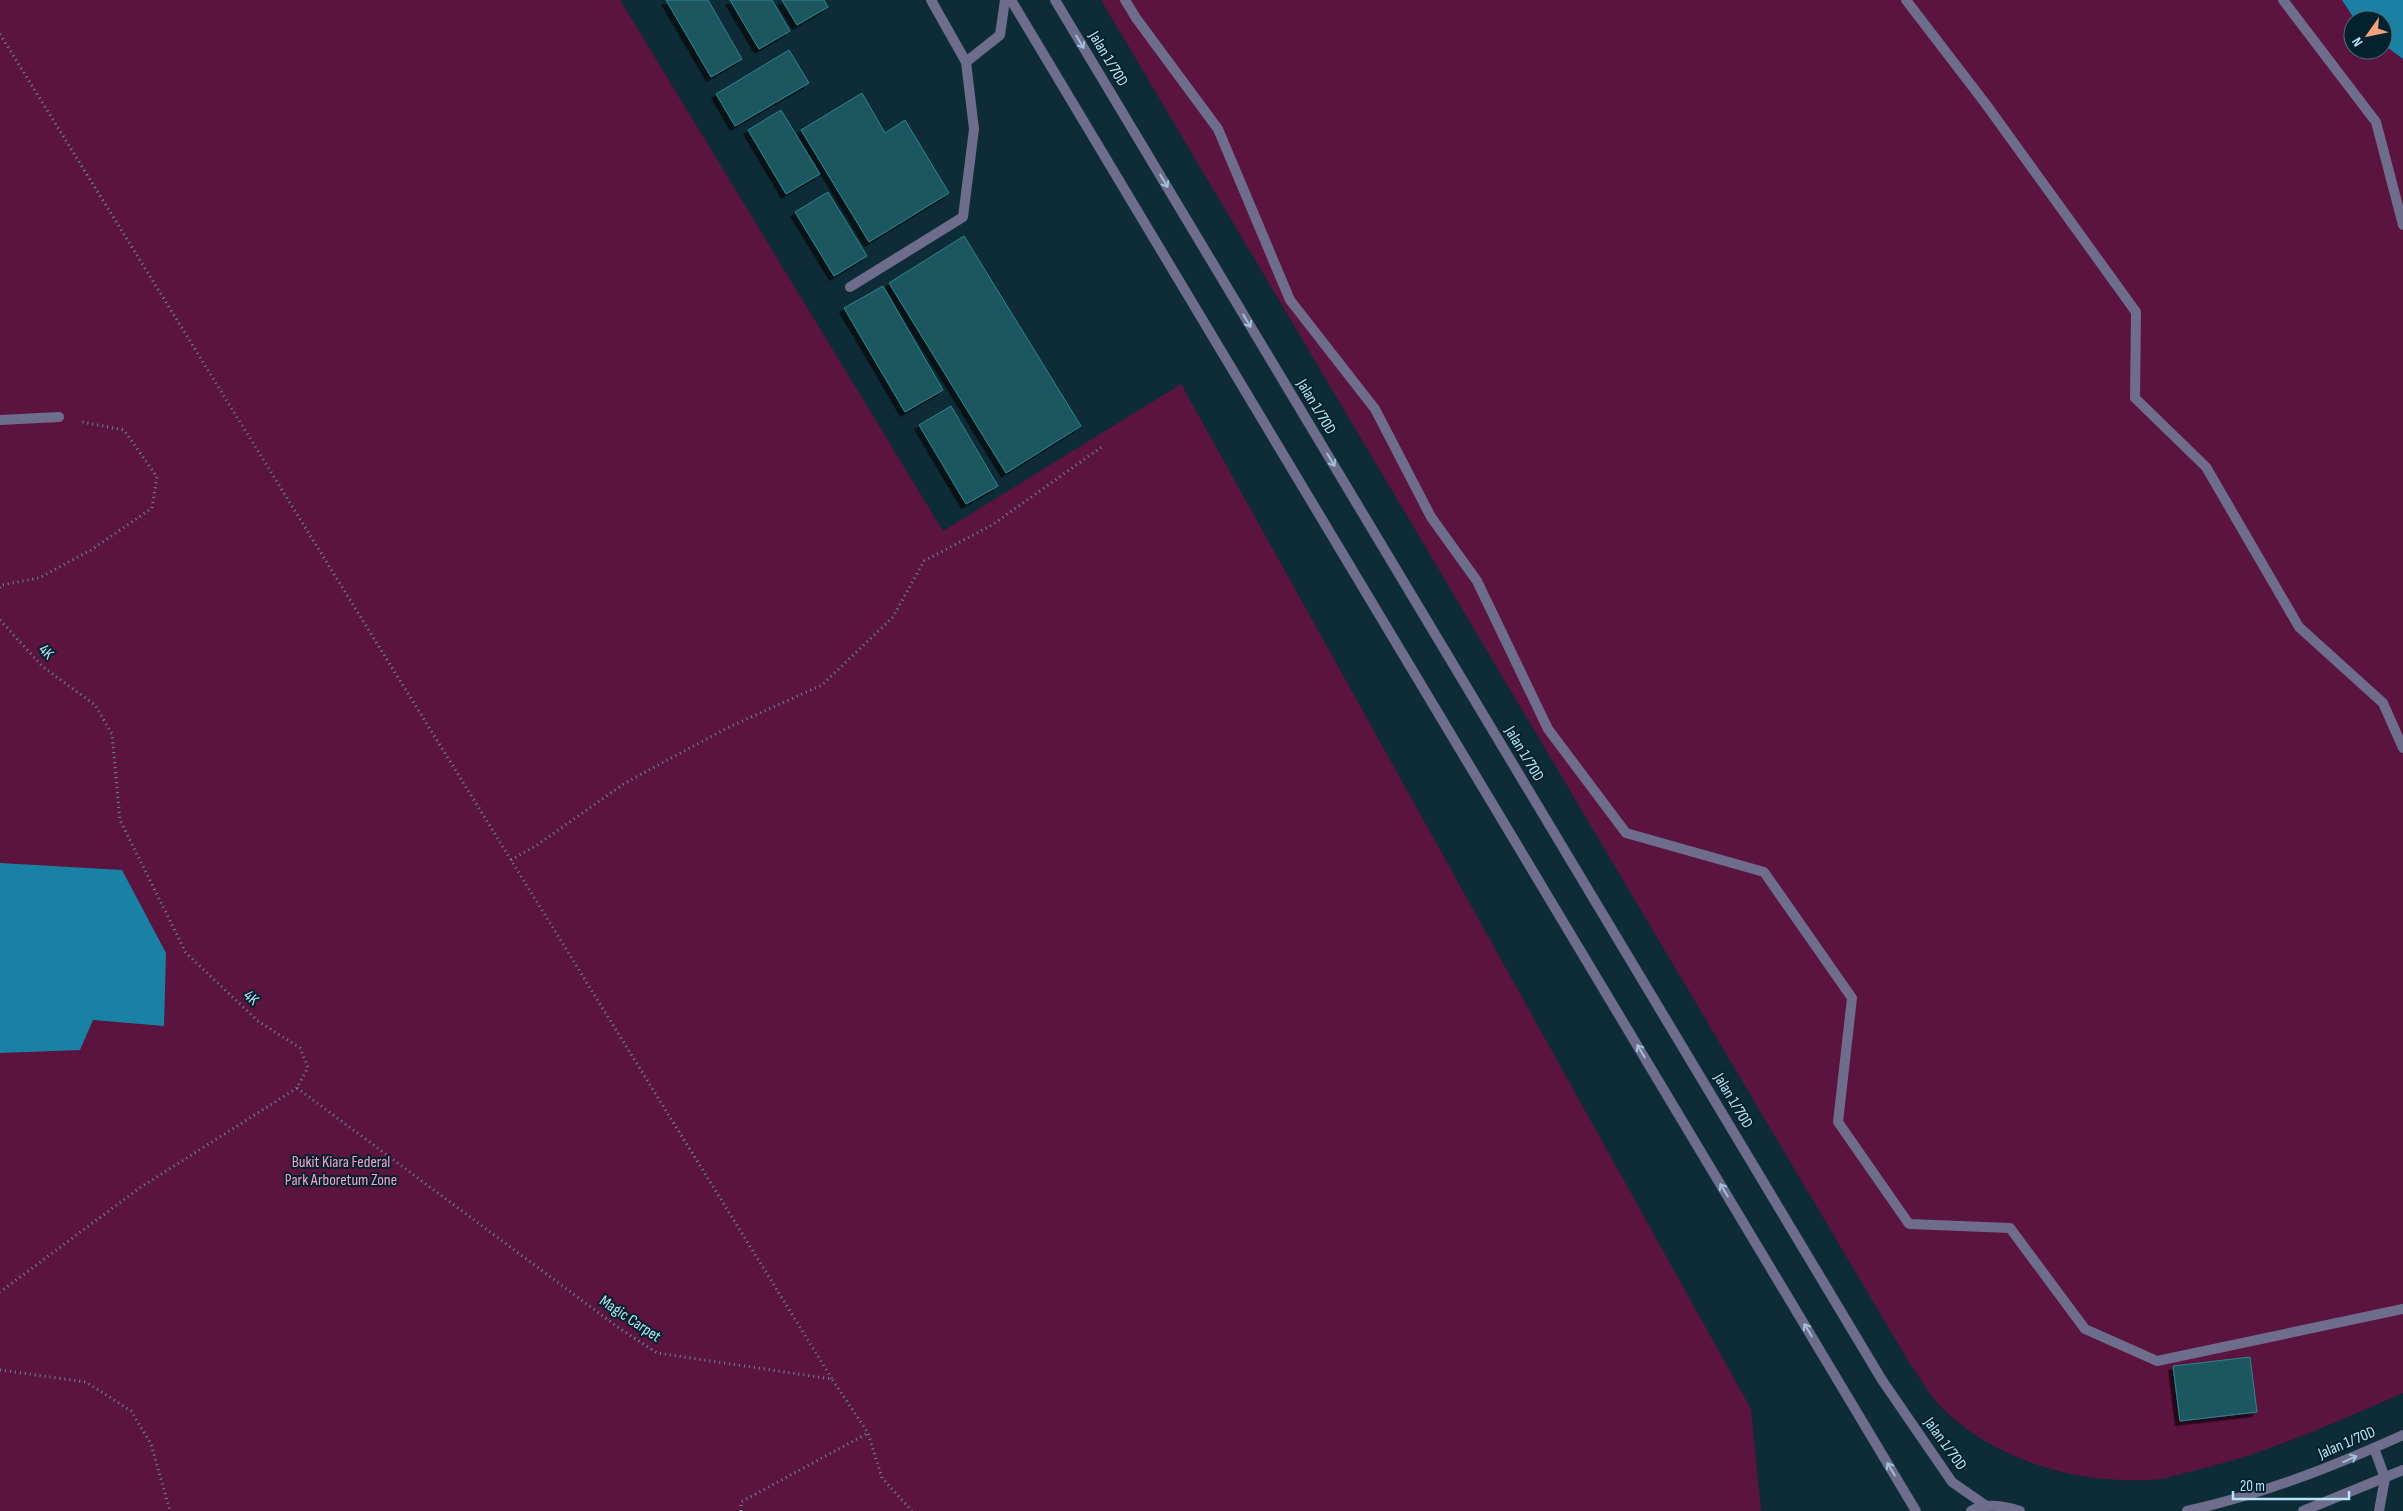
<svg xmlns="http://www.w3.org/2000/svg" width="2403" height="1511" viewBox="0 0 2403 1511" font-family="'Sofia Sans Condensed',sans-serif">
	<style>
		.green { fill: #5b1340; fill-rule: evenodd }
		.water { fill: #1982a4 }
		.building { fill: #1b575e; stroke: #30858f; filter: url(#shadow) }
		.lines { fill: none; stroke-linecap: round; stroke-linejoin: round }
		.path { stroke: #688c9b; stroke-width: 3; stroke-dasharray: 1 4; stroke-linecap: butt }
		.service { stroke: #6e6d8b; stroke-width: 10 }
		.pedestrian { stroke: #6e6d8b; stroke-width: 10 }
		.minor { stroke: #6e6d8b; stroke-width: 10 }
		.oneway { stroke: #a2c0d6 }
		.labels { text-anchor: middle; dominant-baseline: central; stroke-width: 4; stroke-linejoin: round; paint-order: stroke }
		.street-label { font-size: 16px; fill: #b9e3f6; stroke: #04222d }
		.park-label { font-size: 16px; fill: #faa1d1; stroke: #04222d }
	</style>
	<defs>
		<filter id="shadow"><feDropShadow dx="-4.5" dy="4.5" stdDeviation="0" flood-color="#0009"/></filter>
	</defs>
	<rect width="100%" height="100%" fill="#0e2c37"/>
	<path class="green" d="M0,0H620L943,531L1181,384L1751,1409L1761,1511H0Z
		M1101,0H2403V1393C2334,1423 2266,1454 2193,1471C2179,1474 2163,1480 2148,1480C2076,1483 1998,1461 1945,1411C1931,1398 1920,1378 1909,1362ZM2353,20H2383V50H2353Z"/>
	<path class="water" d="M2342,0H2403V59L2383,44V20H2355Z
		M0,863L122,870L166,953L164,1026L93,1020L80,1050L0,1053Z"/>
	<path class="building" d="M666,0H708L742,59L711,77Z
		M730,0H772L790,31L759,49Z
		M782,0H824L828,7L797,25Z
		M789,50L809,83L735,126L716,94Z
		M862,93L885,133L905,120L949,193L869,242L801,130Z
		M781,110L820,174L786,194L748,130Z
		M828,192L867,256L834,276L795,212Z
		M964,236L1081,426L1006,473L889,283Z
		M883,286L943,390L905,412L844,308Z
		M951,406L998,486L966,504L919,425Z
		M2250,1357L2257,1412L2180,1421L2173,1366Z"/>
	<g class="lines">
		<path class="path" d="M0,34L832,1379
			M0,588L1,585L39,578L91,550L152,508L157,477L124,430L82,422
			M0,620L43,667L95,705L112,734L120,820L186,953L258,1021L300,1048L308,1067L297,1088L141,1187L0,1292
			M511,860L537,845L625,783L727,728L822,685L893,617L924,561L992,525L1103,446
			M297,1088L619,1328L657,1353L832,1379L868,1433L882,1478L912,1511
			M0,1370L86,1382L131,1411L151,1444L170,1511
			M741,1511V1502L868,1433"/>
		<path class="service" d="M1125,0L1136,18L1218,129L1290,300L1375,409L1431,517L1477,581L1548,729L1626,833L1764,872L1852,998L1838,1122L1909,1224L2010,1228L2085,1329L2157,1361L2403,1309
			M1906,0L1985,103L2136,312L2135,398L2206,467L2299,627L2383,703L2403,748
			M2283,0L2376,122L2403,225
			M966,62L1000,35L1005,0
			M850,287L963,217L974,129L966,62L931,0
			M2374,1448L2385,1478L2379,1511"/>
		<path class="pedestrian" d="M0,420L59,417"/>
		<path class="minor" d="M1011,0L1916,1511
			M1055,0L1882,1380L1952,1482L1988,1507
			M1971,1511C1986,1502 2005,1506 2020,1511
			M2187,1511C2263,1494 2332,1467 2403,1435
			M2303,1511L2403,1470"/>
	</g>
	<defs><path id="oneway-shaft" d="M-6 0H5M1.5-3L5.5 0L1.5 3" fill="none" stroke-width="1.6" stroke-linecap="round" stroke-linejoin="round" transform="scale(1.25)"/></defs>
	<g class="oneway">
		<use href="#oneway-shaft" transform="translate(1080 42) rotate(59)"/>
		<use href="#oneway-shaft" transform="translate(1164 181) rotate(59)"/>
		<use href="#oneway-shaft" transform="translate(1247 321) rotate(59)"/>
		<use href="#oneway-shaft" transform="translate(1331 460) rotate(59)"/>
		<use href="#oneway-shaft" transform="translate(1641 1051) rotate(-121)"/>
		<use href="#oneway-shaft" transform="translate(1724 1190) rotate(-121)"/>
		<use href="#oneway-shaft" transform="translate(1808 1330) rotate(-121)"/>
		<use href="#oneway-shaft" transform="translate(2350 1459) rotate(-24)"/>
		<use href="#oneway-shaft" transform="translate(1891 1469) rotate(-121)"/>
	</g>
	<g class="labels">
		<g class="street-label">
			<text transform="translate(1108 59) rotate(59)">Jalan 1/70D</text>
			<text transform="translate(1316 407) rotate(59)">Jalan 1/70D</text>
			<text transform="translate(46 652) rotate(45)">4K</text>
			<text transform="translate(1524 754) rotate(59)">Jalan 1/70D</text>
			<text transform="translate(251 998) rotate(43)">4K</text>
			<text transform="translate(1733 1101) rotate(59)">Jalan 1/70D</text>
			<text transform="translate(630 1319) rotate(34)">Magic Carpet</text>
			<text transform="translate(2347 1443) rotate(-23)">Jalan 1/70D</text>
			<text transform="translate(1945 1444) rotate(54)">Jalan 1/70D</text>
		</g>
		<g class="park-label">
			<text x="341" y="1162">Bukit Kiara Federal<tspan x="341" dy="18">Park Arboretum Zone</tspan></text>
		</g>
	</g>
	<g transform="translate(2368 35) rotate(237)"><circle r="24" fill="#04222d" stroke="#4c6f7d"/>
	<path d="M0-4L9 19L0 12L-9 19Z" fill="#f1a17b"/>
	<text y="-8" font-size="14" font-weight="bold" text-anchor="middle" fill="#b9e3f6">N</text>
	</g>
	<path d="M2233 1491v8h116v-8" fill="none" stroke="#b9e3f6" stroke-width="2.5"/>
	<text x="2240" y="1491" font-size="15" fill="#b9e3f6" stroke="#04222d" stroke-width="4" paint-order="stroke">20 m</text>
</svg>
